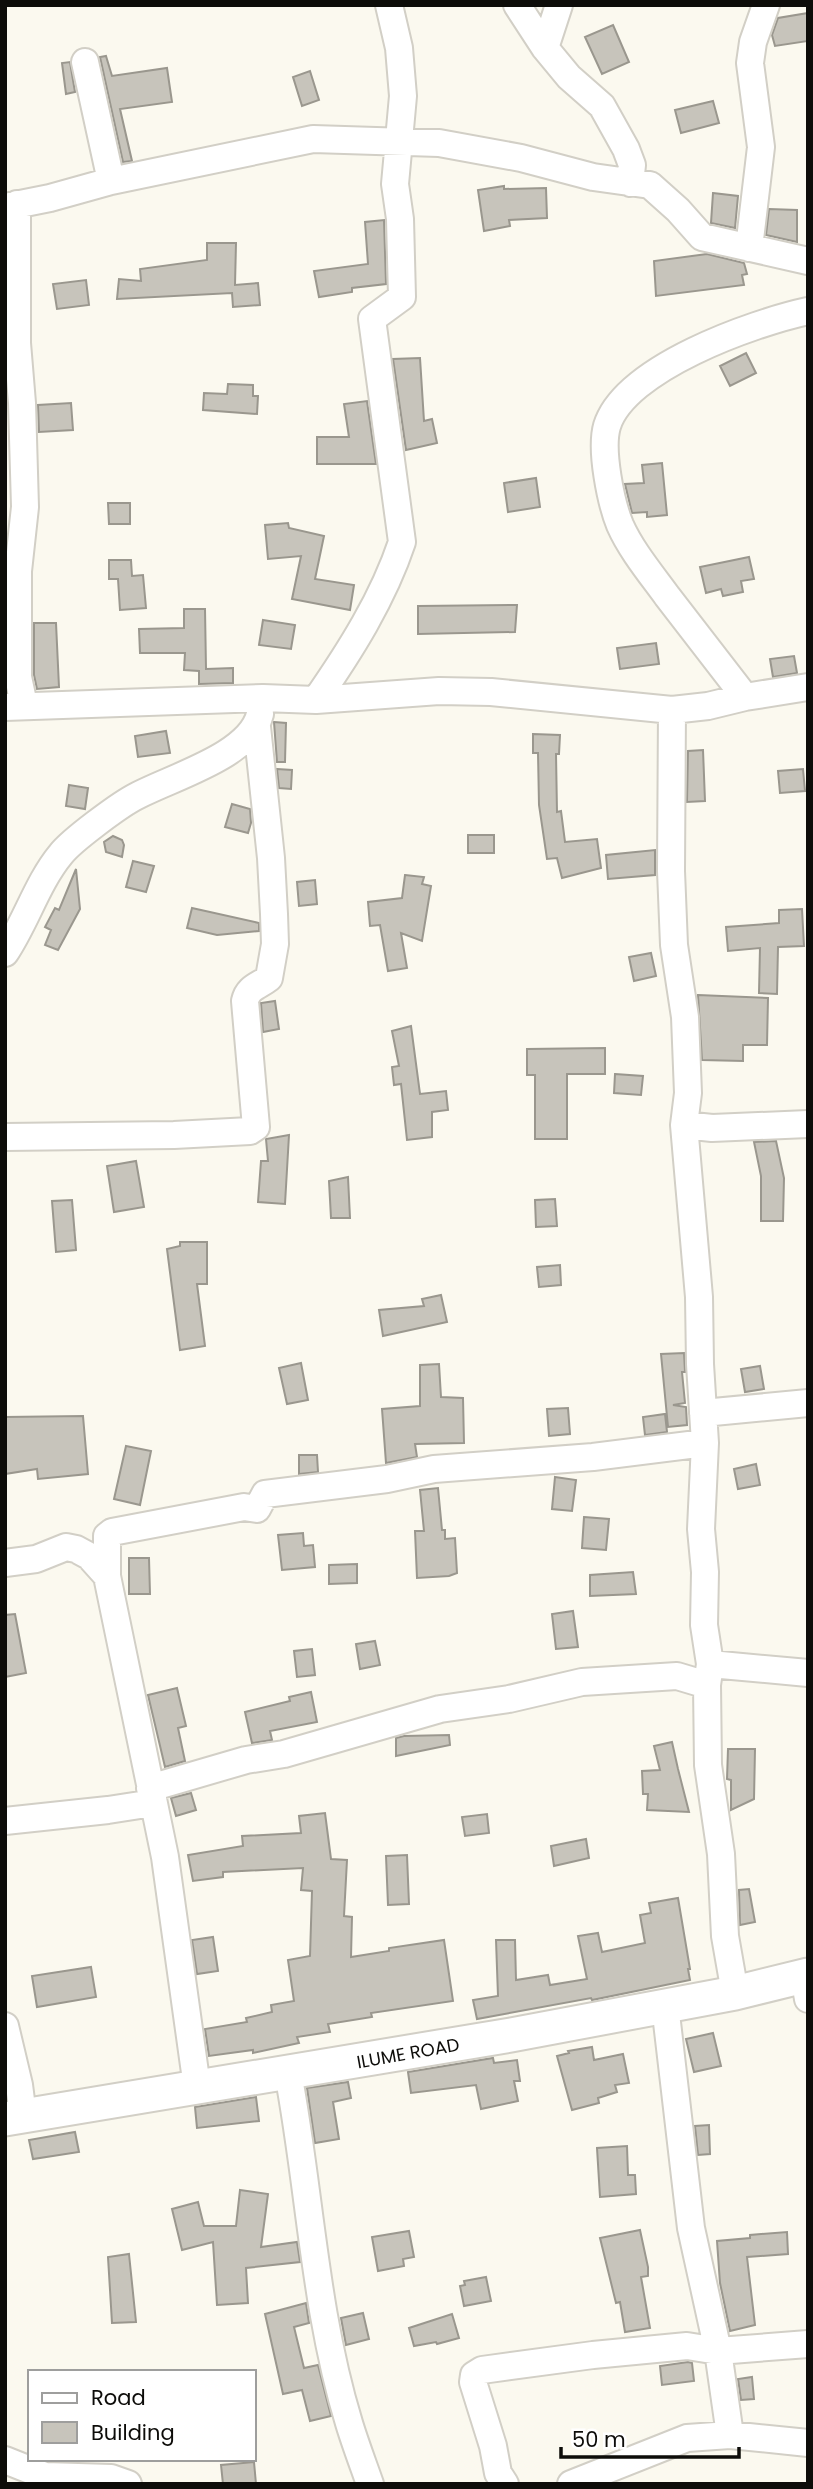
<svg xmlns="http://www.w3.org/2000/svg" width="813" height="2489" viewBox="0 0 813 2489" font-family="Poppins,sans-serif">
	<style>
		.building { fill: #c7c4bb; stroke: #9a978e; stroke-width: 2 }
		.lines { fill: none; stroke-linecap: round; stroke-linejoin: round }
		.minor-casing { stroke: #d2cfc6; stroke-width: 30 }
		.tertiary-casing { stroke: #d2cfc6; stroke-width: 37 }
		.minor { stroke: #fff; stroke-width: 26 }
		.tertiary { stroke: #fff; stroke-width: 33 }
		.labels { text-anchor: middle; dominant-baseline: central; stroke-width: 5; stroke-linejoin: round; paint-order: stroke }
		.street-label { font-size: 18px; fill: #0d0c09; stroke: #fff }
	</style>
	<rect width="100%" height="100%" fill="#fbf9ef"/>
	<path class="building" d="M808,13V41L775,46L772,35L778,18Z
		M613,25L629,62L602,74L585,37Z
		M106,56L112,76L167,68L172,102L120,109L132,161L123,162L100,57Z
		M70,62L75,92L66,94L62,63Z
		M310,71L319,100L302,106L293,77Z
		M713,101L719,123L681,133L675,110Z
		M504,186V189L546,188L547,218L509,220L510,226L484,231L478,190Z
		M713,193L738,196L735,228L711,223Z
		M769,209L797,210V242L766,235Z
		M384,220L386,284L352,288V292L319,297L314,271L368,264L365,222Z
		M207,243H236L235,285L258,283L260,305L233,307L232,293L117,299L119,279L141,281L140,269L207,260Z
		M707,254L744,263L747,274L742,275L744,285L656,296L654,261Z
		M86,280L89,305L57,309L53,284Z
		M746,353L756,373L730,386L720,366Z
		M420,358L424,421L432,419L437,443L406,450L393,359Z
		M228,384L253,385V396H258L257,414L203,410L204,393L227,394Z
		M367,401L376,464H317V437H349L344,404Z
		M71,403L73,430L39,432L38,405Z
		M662,463L667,515L647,517V512L632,513L625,484L644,483L642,465Z
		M536,478L540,507L508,512L504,483Z
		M108,503H130V524H109Z
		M288,523L289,528L324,536L315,579L354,585L350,610L292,599L301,556L268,559L265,525Z
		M749,557L754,579L741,581L743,592L723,596L721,589L706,593L700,567Z
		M109,560H131L132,576L143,575L146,608L120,610L118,579H109Z
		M517,605L515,632L418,634V606Z
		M184,609H205L206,669L233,668V683L199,684V671L184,670L185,653H140L139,629L184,628Z
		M263,620L295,625L291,649L259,645Z
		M34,623H56L59,687L37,689L34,675Z
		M656,643L659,664L620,669L617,648Z
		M794,656L797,673L773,677L770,659Z
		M274,722L286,723L285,762H277Z
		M166,731L170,753L138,757L135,736Z
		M533,734L560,735L559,754H556L557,812L561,811L565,842L597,839L601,868L562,878L557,858L547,859L539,805L538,753H533Z
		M703,750L705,801L687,802L688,751Z
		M277,769L292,770L291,789L279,788Z
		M803,769L805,791L780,793L778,771Z
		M69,785L88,788L85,809L66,806Z
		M232,804L250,809L251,823L248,833L225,827Z
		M468,835H494V853H468Z
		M113,836L122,840L124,845L122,857L106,852L104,842Z
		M655,850V875L608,879L606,855Z
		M133,861L154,866L146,892L126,887Z
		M76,869L80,909L58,950L45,945L51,930L45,927L55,908L59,910Z
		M405,875L424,877L422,884L431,886L422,941L401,933L407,968L388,971L380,925L370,926L368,902L402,898Z
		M315,880L317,904L299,906L297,882Z
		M192,908L259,923V931L217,935L187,928Z
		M802,909L804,946L778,947L777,994L759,993L760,948L728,951L726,927L779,923V910Z
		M651,953L656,976L634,981L629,957Z
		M698,995L768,998L767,1045H743V1061L702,1060Z
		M275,1001L279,1029L263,1032L261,1003Z
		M411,1026L420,1094L446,1091L448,1110L432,1112V1137L407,1140L401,1084L394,1085L392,1067L399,1066L392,1031Z
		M605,1048V1074H567V1139H535V1075H527V1049Z
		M615,1074L643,1076L641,1095L614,1093Z
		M289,1135L285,1204L258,1202L261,1161H268L266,1139Z
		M776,1141L784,1178L783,1221H761V1176L754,1142Z
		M136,1161L144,1207L114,1212L107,1166Z
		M348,1177L350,1218H331L329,1181Z
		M555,1199L557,1226L536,1227L535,1200Z
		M72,1200L76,1250L56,1252L52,1201Z
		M180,1242H207V1284H197L205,1346L180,1350L167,1249L180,1246Z
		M560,1265L561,1285L539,1287L537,1267Z
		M441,1295L447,1322L383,1336L379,1310L424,1306L422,1299Z
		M684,1353L685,1372H682L685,1403L673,1405L686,1407L687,1425L668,1427L661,1354Z
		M301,1363L308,1400L287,1404L279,1368Z
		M439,1364L441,1397L463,1398L464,1443L415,1444L417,1457L386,1463L382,1409L420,1406V1365Z
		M760,1366L764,1389L745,1392L741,1369Z
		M568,1408L570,1434L549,1436L547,1409Z
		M665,1414L667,1432L645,1435L643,1417Z
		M83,1416L88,1474L38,1479L37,1469L5,1474V1417Z
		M126,1446L151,1451L140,1505L114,1499Z
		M299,1455H317L318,1472L299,1474Z
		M756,1464L760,1485L738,1489L734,1469Z
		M555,1477L576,1480L572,1511L552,1509Z
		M438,1488L442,1530H445V1539L455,1538L457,1573L449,1576L417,1578L415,1531H424L420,1490Z
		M584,1517L609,1519L606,1550L582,1548Z
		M303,1533L304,1546L313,1545L315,1567L282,1570L278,1535Z
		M129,1558H149L150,1594H129Z
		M357,1564V1583L329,1584V1565Z
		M633,1572L636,1594L590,1596V1575Z
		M573,1611L578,1647L556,1649L552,1614Z
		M15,1614L26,1673L5,1677V1615Z
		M375,1641L380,1665L360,1669L356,1644Z
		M312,1649L315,1675L297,1677L294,1651Z
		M177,1688L186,1726L178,1728L185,1761L165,1767L148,1695Z
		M311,1692L317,1722L270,1731L272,1740L252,1743L245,1712L290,1701L289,1697Z
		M449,1735L450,1745L396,1756V1738L404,1736Z
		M672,1742L678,1769L689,1812L647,1810L648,1794H643L642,1771L660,1770L654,1746Z
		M728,1749H755L754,1799L731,1810V1780L727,1779Z
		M191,1793L196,1810L176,1816L171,1798Z
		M325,1813L331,1859L347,1860L344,1916L352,1917L351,1957L389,1951V1948L444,1940L453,2001L371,2013L372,2017L328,2024L330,2032L297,2037L299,2043L253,2053V2050L209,2056L205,2029L247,2022L246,2018L272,2012L271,2005L294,2001L288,1960L310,1956L312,1891L301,1890L303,1868L223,1872V1877L193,1881L188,1855L243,1846L242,1836L301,1833L299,1816Z
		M487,1814L489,1833L465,1836L462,1817Z
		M586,1839L589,1858L554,1866L551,1846Z
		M407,1855L409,1904L388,1905L386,1856Z
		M749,1889L755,1922L740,1925L739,1890Z
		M678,1898L690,1969H688L690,1980L592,2000L591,1998L477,2019L473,2000L498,1996L496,1940H515L516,1980L548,1975L550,1985L587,1979L578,1936L598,1933L602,1952L645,1943L640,1915L651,1913L649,1903Z
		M213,1937L218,1971L197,1974L192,1940Z
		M91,1967L96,1997L37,2007L32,1976Z
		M713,2033L721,2066L694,2072L686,2039Z
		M592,2047L594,2060L623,2054L629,2083L615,2085L617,2092L598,2098L599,2103L572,2110L557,2056L569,2053L568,2051Z
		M493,2058L494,2063L517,2060L520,2081H514L518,2101L481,2109L476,2085L411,2093L408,2072Z
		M348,2082L351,2098L333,2102L339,2139L315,2143L307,2088Z
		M256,2097L259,2121L197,2128L195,2107Z
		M709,2125L710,2154L698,2155L695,2126Z
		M75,2132L79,2152L33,2159L29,2140Z
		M627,2146L628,2175H635L636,2194L600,2197L597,2148Z
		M240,2190L268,2194L261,2247L297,2242L300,2262L246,2268L248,2303L217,2305L213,2242L182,2250L172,2209L198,2202L204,2226H236Z
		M640,2230L648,2267V2276L641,2277L650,2328L625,2332L620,2302L616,2303L600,2238Z
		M409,2231L414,2257L403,2259L404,2266L378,2271L372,2237Z
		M787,2232L788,2254L747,2257L755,2325L730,2331L720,2283L717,2241L750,2238V2235Z
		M129,2254L136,2322L112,2323L108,2257Z
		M486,2277L491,2301L464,2306L460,2286L465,2285L464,2281Z
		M306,2303L309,2323L294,2327L304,2368L318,2365L331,2416L310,2421L302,2390L283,2394L265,2314Z
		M363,2313L369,2339L346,2345L341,2318Z
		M452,2314L459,2338L437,2344L436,2342L414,2346L409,2328Z
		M688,2362L692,2363L694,2381L662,2385L660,2366Z
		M752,2377L754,2399L741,2400L738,2379Z
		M254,2462L256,2484H223L221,2465Z"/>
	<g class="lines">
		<defs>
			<path id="minor" d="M517,5L545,48L569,77L602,106L626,149L632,165L630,183
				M545,48L559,5
				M85,62L111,181
				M17,204V343L22,403L25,507L18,571V677L24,705
				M5,207L50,198L111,181L313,139L439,143L521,158L593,177L650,185L678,210L702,237L808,261
				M749,248L761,147L750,63L753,42L766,5
				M745,697C719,663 693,630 667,596C651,574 631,550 620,525C611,503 600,450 607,426C625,368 753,323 808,311
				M316,700C350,651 383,599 402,542L372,319L402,297L400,219L395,184L403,96L399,48L389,5
				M5,707L263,698L316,700L439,691L491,692L672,710L708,706L745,697L808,687
				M672,710L671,871L674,945L685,1017L688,1093L684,1125L699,1297L700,1364L705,1443L701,1529L705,1572L704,1625L710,1664L707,1685L708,1765L721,1854L725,1936L735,1993
				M5,953C26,922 37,883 61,854C72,840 117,807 133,798C168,778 250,757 260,714
				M684,1125L712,1128L808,1124
				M5,1137L174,1135L250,1131L256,1127L245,1001C248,987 259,986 269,978L275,944L274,914L271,858L257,727
				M703,1413L808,1403
				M5,1563L36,1559L66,1547L76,1549L89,1556L107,1576
				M710,1664L808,1673
				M150,1788L246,1760L284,1754L440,1709L509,1699L582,1682L677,1676L707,1685
				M5,1821L108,1810L153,1803
				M804,1976L808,1999
				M665,2005L691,2228L718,2351L730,2435
				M5,2026L19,2085L23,2116
				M288,2073C310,2189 314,2309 349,2423C355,2443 363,2464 370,2484
				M197,2087L165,1857L107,1576V1536L112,1532L244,1507L257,1509L265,1494L387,1479L434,1469L593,1457L705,1443
				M5,2460L45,2476L111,2478L128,2484
				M505,2484L498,2473L493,2446L473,2382L474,2375L482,2370L593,2355L687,2346L718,2351L808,2344
				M571,2484L687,2438L730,2435L808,2443"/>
			<path id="tertiary" d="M5,2119L511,2035L735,1993L808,1975"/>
		</defs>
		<use href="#minor" class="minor-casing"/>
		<use href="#tertiary" class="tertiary-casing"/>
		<use href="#minor" class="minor"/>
		<use href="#tertiary" class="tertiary"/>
	</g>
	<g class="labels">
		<g class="street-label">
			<text transform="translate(408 2053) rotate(-10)">ILUME ROAD</text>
		</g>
	</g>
	<rect width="813" height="2489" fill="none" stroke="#0d0c09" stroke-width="14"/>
	<rect x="28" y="2370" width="228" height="91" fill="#ffffff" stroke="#9e9e9d" stroke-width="2"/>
	<rect x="42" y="2393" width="35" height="10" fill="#ffffff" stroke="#9e9e9d" stroke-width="2"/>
	<text x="91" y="2405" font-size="21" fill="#0d0c09">Road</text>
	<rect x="42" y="2422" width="35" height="21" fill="#c7c4bb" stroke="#9e9e9d" stroke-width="2"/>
	<text x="91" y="2440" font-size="21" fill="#0d0c09">Building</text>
	<path d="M561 2447v10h178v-10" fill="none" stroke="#0d0c09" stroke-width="3.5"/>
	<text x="572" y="2447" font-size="21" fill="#0d0c09" stroke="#ffffff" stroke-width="5" paint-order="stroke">50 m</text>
</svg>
